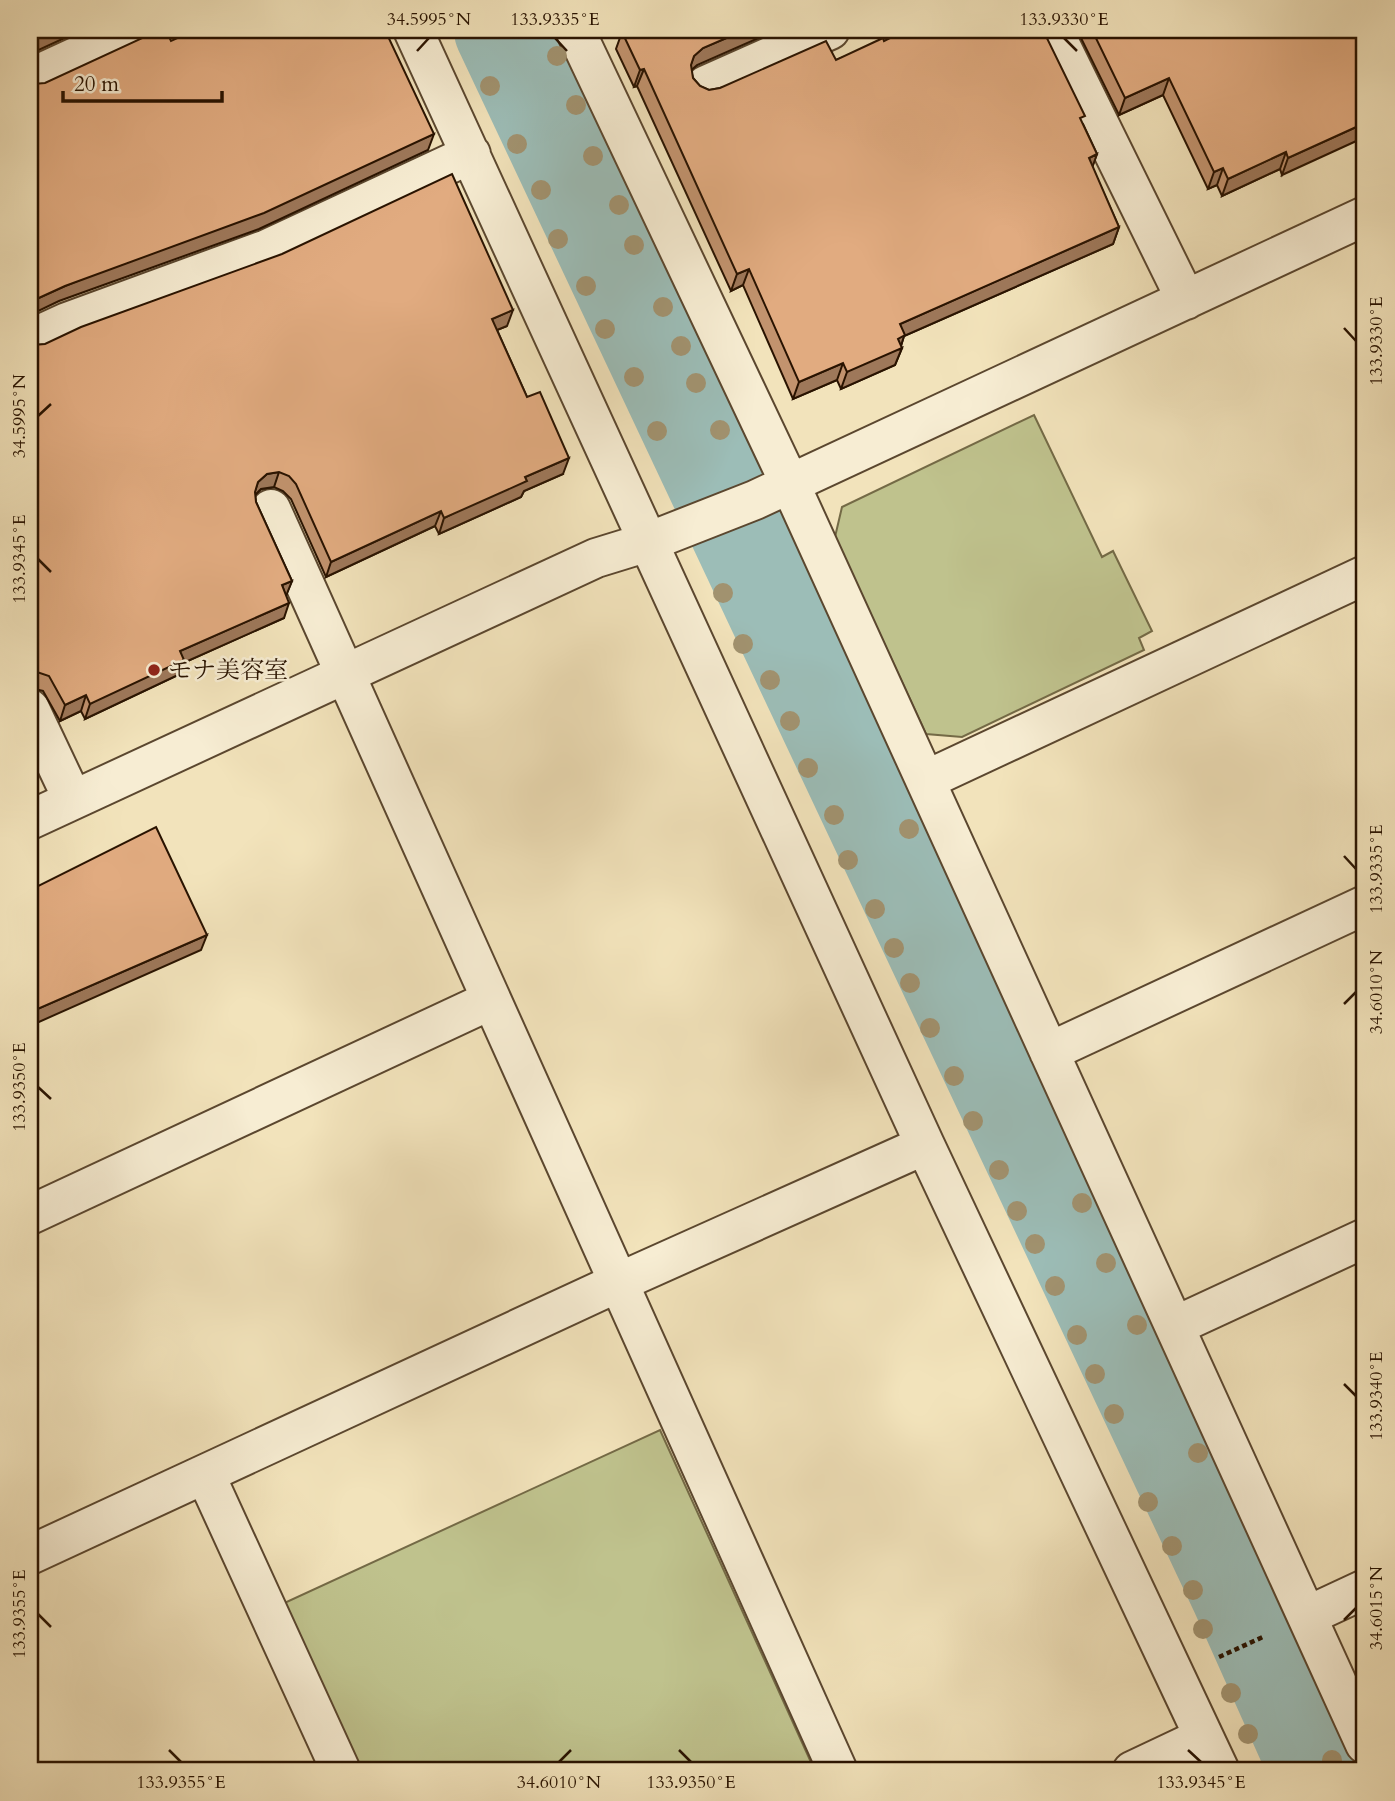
<svg xmlns="http://www.w3.org/2000/svg" width="1395" height="1801" viewBox="0 0 1395 1801" font-family="Cardo,'Noto Serif JP',serif">
	<style>
		.green { fill: #bfc28d; stroke: #746a46; stroke-width: 2 }
		.lines { fill: none; stroke-linecap: round; stroke-linejoin: round }
		.river { stroke: #9cbdb7; stroke-width: 96 }
		.minor-casing { stroke: #5b472f; stroke-width: 42 }
		.path { stroke: #291300; stroke-width: 4.5; stroke-dasharray: 5 3.5; stroke-linecap: butt }
		.minor { stroke: #f7edd3; stroke-width: 38 }
		.tree { fill: #a1926f }
		.wall { fill: #c2936e; stroke: #291300; stroke-width: 2 }
		.shaded-wall { fill: #9e785a; stroke: #291300; stroke-width: 2 }
		.building { fill: #e1ab80; stroke: #291300; stroke-width: 2 }
		.ticks { fill: none; stroke: #291300; stroke-width: 2.5 }
		.poi-dot { fill: #8f2418; stroke: #f7edd3; stroke-width: 2.5 }
		.labels { text-anchor: middle; dominant-baseline: central; stroke-width: 5; stroke-linejoin: round; paint-order: stroke }
		.poi-label { font-size: 24px; fill: #291300; stroke: #f7edd3; text-anchor: start }
		.neatline { fill: none; stroke: #291300; stroke-width: 2.5 }
		.ticks-label { font-size: 18px; text-anchor: middle; fill: #291300 }
	</style>
	<rect width="100%" height="100%" fill="#f2e3bb"/>
	<filter id="stains"><feTurbulence type="fractalNoise" baseFrequency=".00286" numOctaves="4"/><feColorMatrix values="0 0 0 0 .2 0 0 0 0 .09 0 0 0 0 .02 0 0 0 .5 -.17"/></filter>
	<radialGradient id="worn" r=".72"><stop offset=".6" stop-color="#630" stop-opacity="0"/><stop offset="1" stop-color="#630" stop-opacity=".3"/></radialGradient>
	<path class="green" d="M1034,415L1102,557L1113,551L1152,631L1139,638L1144,650L962,737L926,734L835,537L842,507Z
		M660,1430L815,1771H356L280,1605Z"/>
	<g class="lines">
		<path class="river" d="M502,30L1238,1592L1318,1771"/>
		<defs>
			<path id="minor" d="M413,30L925,1145L1220,1771
				M575,30L790,484L1365,1744
				M1053,30L1186,300
				M30,78L134,30
				M706,85L830,30
				M30,339L67,322L267,249L471,154
				M271,509L838,1771
				M30,709L73,800
				M926,780L1365,575
				M30,820L596,558L648,542L755,500L1365,216
				M1049,1052L1365,905
				M30,1215L491,1000
				M1175,1326L1365,1238
				M205,1474L341,1771
				M30,1555L617,1283L925,1145
				M1307,1616L1365,1589
				M1132,1771L1204,1737"/>
		</defs>
		<use href="#minor" class="minor-casing"/>
		<path class="path" d="M1219,1657L1265,1636"/>
		<use href="#minor" class="minor"/>
	</g>
	<g class="tree">
		<circle cx="557" cy="56" r="10"/>
		<circle cx="490" cy="86" r="10"/>
		<circle cx="576" cy="105" r="10"/>
		<circle cx="517" cy="144" r="10"/>
		<circle cx="593" cy="156" r="10"/>
		<circle cx="541" cy="190" r="10"/>
		<circle cx="619" cy="205" r="10"/>
		<circle cx="558" cy="239" r="10"/>
		<circle cx="634" cy="245" r="10"/>
		<circle cx="586" cy="286" r="10"/>
		<circle cx="663" cy="307" r="10"/>
		<circle cx="605" cy="329" r="10"/>
		<circle cx="681" cy="346" r="10"/>
		<circle cx="634" cy="377" r="10"/>
		<circle cx="696" cy="383" r="10"/>
		<circle cx="720" cy="430" r="10"/>
		<circle cx="657" cy="431" r="10"/>
		<circle cx="723" cy="593" r="10"/>
		<circle cx="743" cy="644" r="10"/>
		<circle cx="770" cy="680" r="10"/>
		<circle cx="790" cy="721" r="10"/>
		<circle cx="808" cy="768" r="10"/>
		<circle cx="834" cy="815" r="10"/>
		<circle cx="909" cy="829" r="10"/>
		<circle cx="848" cy="860" r="10"/>
		<circle cx="875" cy="909" r="10"/>
		<circle cx="894" cy="948" r="10"/>
		<circle cx="910" cy="983" r="10"/>
		<circle cx="930" cy="1028" r="10"/>
		<circle cx="954" cy="1076" r="10"/>
		<circle cx="973" cy="1121" r="10"/>
		<circle cx="999" cy="1170" r="10"/>
		<circle cx="1082" cy="1203" r="10"/>
		<circle cx="1017" cy="1211" r="10"/>
		<circle cx="1035" cy="1244" r="10"/>
		<circle cx="1106" cy="1263" r="10"/>
		<circle cx="1055" cy="1286" r="10"/>
		<circle cx="1137" cy="1325" r="10"/>
		<circle cx="1077" cy="1335" r="10"/>
		<circle cx="1095" cy="1374" r="10"/>
		<circle cx="1114" cy="1414" r="10"/>
		<circle cx="1198" cy="1453" r="10"/>
		<circle cx="1148" cy="1502" r="10"/>
		<circle cx="1172" cy="1546" r="10"/>
		<circle cx="1193" cy="1590" r="10"/>
		<circle cx="1203" cy="1629" r="10"/>
		<circle cx="1231" cy="1693" r="10"/>
		<circle cx="1248" cy="1734" r="10"/>
		<circle cx="1332" cy="1760" r="10"/>
	</g>
	<path class="wall" d="M1077,30H1365L1282,175L1280,169L1222,196L1217,185L1208,189L1163,95L1119,115Z
		M622,32L697,65L691,70L693,78L700,86L709,90L720,88L836,60L884,41L1083,124L1097,154L1092,167L1119,227L1113,244L904,336L901,346L902,348L895,365L841,389L837,380L793,399L743,285L731,291L637,86L634,87L616,49Z
		M507,326L497,330L527,397L563,474L524,491L521,497L439,534L435,526L326,577L291,499L283,491L274,487L261,489L255,495L256,502L292,581L286,595L284,618L183,663L178,675L85,719L81,711L60,721L43,691L30,688V344L33,345Z"/>
	<path class="shaded-wall" d="M55,30H82L30,54V41Z
		M745,30H777L697,65L688,73L694,56L703,48Z
		M644,69L637,86L634,87L640,70Z
		M1169,78L1163,95L1119,115L1125,98Z
		M1365,123V137L1282,175L1288,158Z
		M434,134L428,150L259,229L59,301L30,315V302L65,286Z
		M1286,152L1280,169L1222,196L1228,179Z
		M1097,154L1091,171L1089,158Z
		M1223,168L1217,185L1208,189L1214,172Z
		M1119,227L1113,244L904,336L900,349L902,348L895,365L841,389L847,372L900,324Z
		M749,269L743,285L731,291L737,274Z
		M513,310L507,326L487,334L492,319Z
		M843,363L837,380L793,399L799,382Z
		M569,458L563,474L524,491L521,497L439,534L444,518L525,477Z
		M279,472L274,487L261,489L253,497L258,482L267,474Z
		M441,511L435,526L326,577L331,562Z
		M292,581L286,596L282,585Z
		M289,603L284,618L183,663L178,675L85,719L90,704L180,651Z
		M37,672L31,687L30,688V673Z
		M86,695L81,711L60,721L65,705Z
		M207,935L201,950L32,1025L30,1029V1016L35,1010Z"/>
	<path class="building" d="M30,30H55L30,41Z
		M155,30H166L171,41L195,30H385L434,134L264,213L65,286L30,302V83L33,84L45,83L149,35Z
		M625,30H745L703,48L694,56L691,65L693,78L700,86L709,90L720,88L826,41L836,60L883,38L884,41L906,30H1043L1085,116L1080,118L1097,154L1089,158L1119,227L900,324L905,335L898,339L902,348L847,372L843,363L799,382L749,269L737,274L644,69L640,70L622,32Z
		M1092,30H1365V123L1288,158L1286,152L1228,179L1223,168L1214,172L1169,78L1125,98Z
		M452,174L513,310L492,319L527,397L540,392L569,458L525,477L527,481L444,518L441,511L331,562L296,484L289,476L279,472L267,474L258,482L255,492L256,502L292,581L282,585L289,603L180,651L184,660L90,704L86,695L65,705L49,676L37,672L30,673V344L33,345L45,344L81,327L282,254Z
		M156,827L207,935L35,1010L36,1013L30,1016V890Z"/>
	<path class="ticks" d="M555,38L567,51M1064,38L1077,51M417,51L429,38M1344,328L1356,341M38,416L51,404M38,559L51,572M1344,856L1356,869M1344,1004L1356,992M38,1087L51,1099M1344,1384L1356,1396M38,1614L51,1627M1344,1620L1356,1608M169,1750L181,1762M679,1750L691,1762M1188,1750L1201,1762M559,1762L571,1750"/>
	<circle class="poi-dot" cx="154" cy="670" r="7"/>
	<g class="labels">
		<g class="poi-label">
			<text x="168" y="670">モナ美容室</text>
		</g>
	</g>
	<rect width="1395" height="1801" fill="none" stroke="#f2e3bb" stroke-width="77"/>
	<path d="M63 91v10h159v-10" fill="none" stroke="#291300" stroke-width="3.5"/>
	<text x="74" y="91" font-size="21" fill="#291300" stroke="#f7edd3" stroke-width="5" paint-order="stroke">20 m</text>
	<rect x="38" y="38" width="1318" height="1724" class="neatline"/>
	<g class="ticks-label">
		<text x="429" y="25">34.5995°N</text>
		<text x="555" y="25">133.9335°E</text>
		<text x="1064" y="25">133.9330°E</text>
		<text transform="translate(1376 341) rotate(-90)" y="6">133.9330°E</text>
		<text transform="translate(19 416) rotate(-90)" y="6">34.5995°N</text>
		<text transform="translate(19 559) rotate(-90)" y="6">133.9345°E</text>
		<text transform="translate(1376 869) rotate(-90)" y="6">133.9335°E</text>
		<text transform="translate(1376 992) rotate(-90)" y="6">34.6010°N</text>
		<text transform="translate(19 1087) rotate(-90)" y="6">133.9350°E</text>
		<text transform="translate(1376 1396) rotate(-90)" y="6">133.9340°E</text>
		<text transform="translate(1376 1608) rotate(-90)" y="6">34.6015°N</text>
		<text transform="translate(19 1614) rotate(-90)" y="6">133.9355°E</text>
		<text x="181" y="1788">133.9355°E</text>
		<text x="559" y="1788">34.6010°N</text>
		<text x="691" y="1788">133.9350°E</text>
		<text x="1201" y="1788">133.9345°E</text>
	</g>
	<rect width="100%" height="100%" filter="url(#stains)"/>
	<rect width="100%" height="100%" fill="url(#worn)"/>
</svg>
